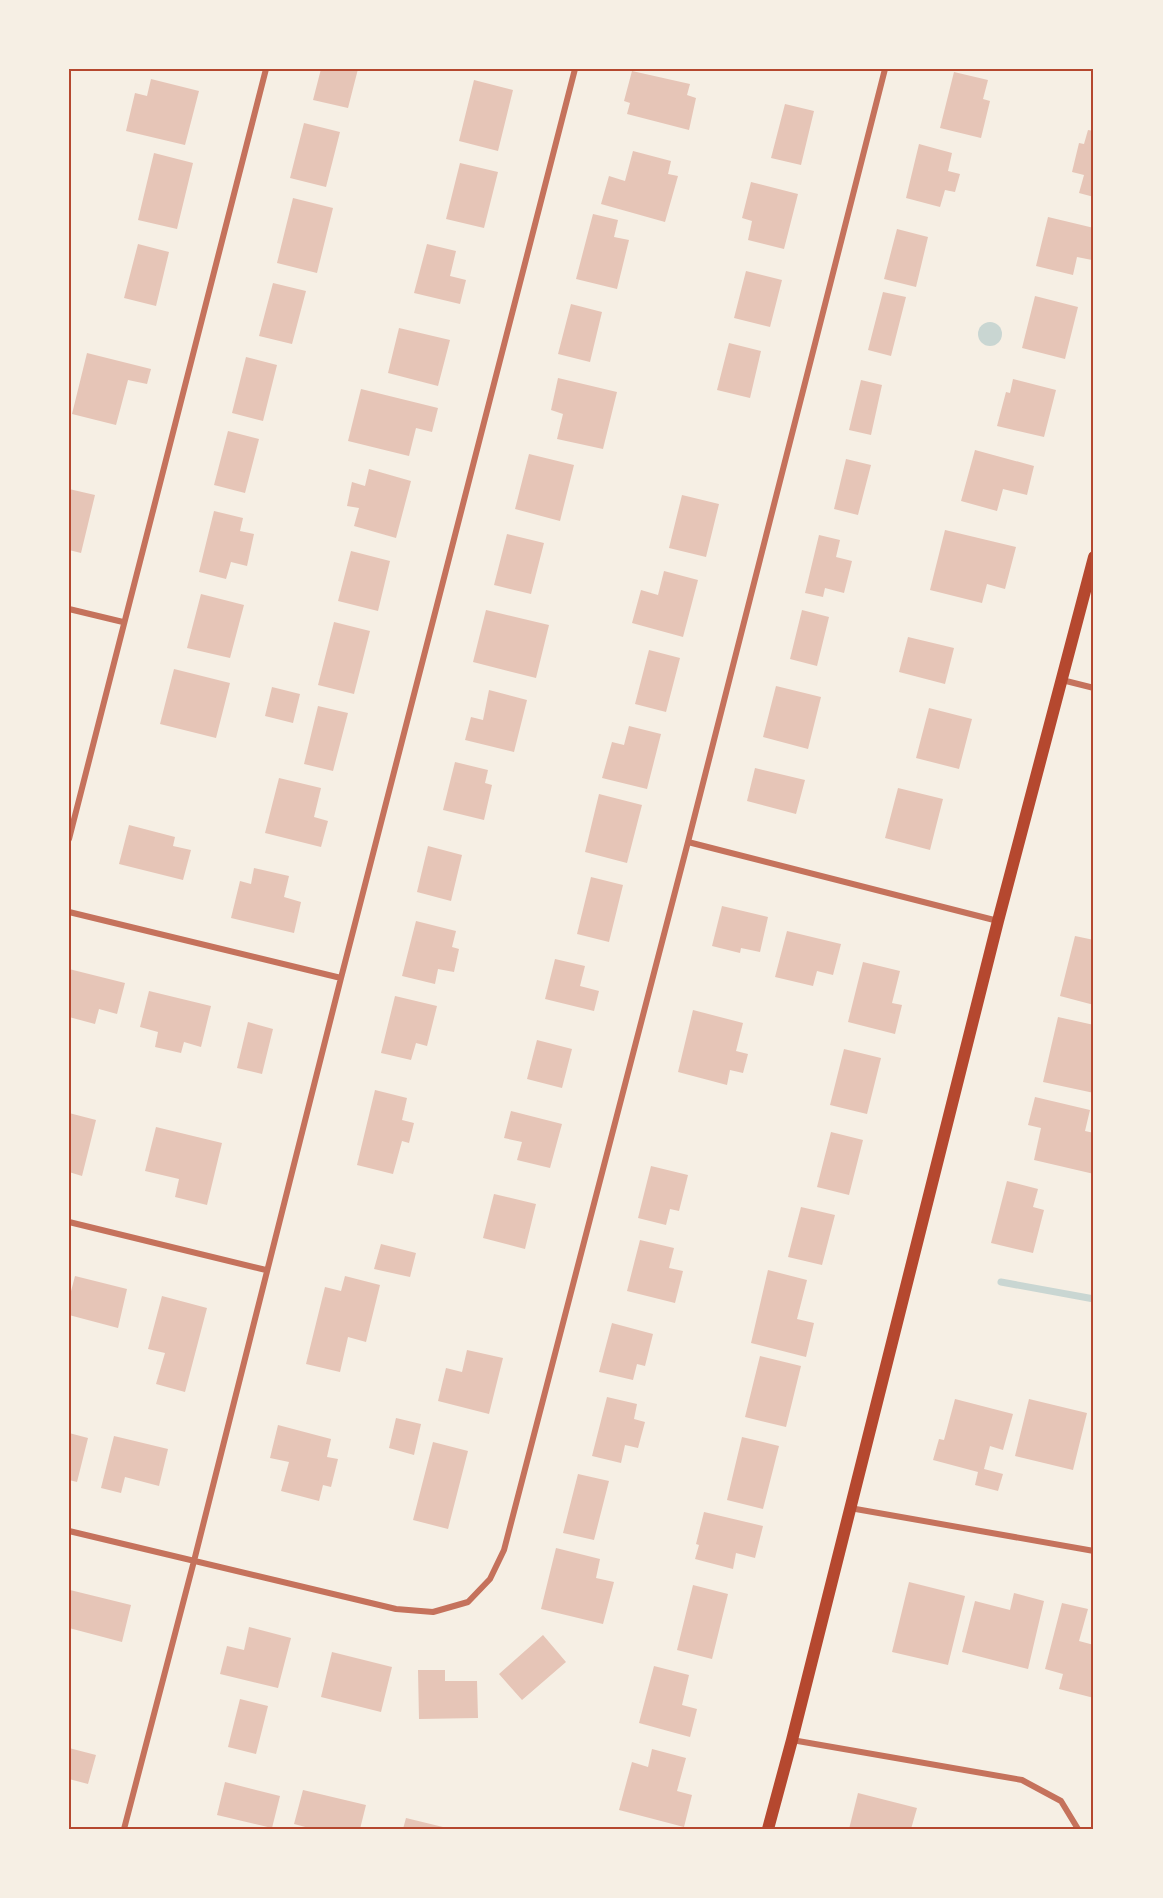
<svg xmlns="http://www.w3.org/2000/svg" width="1163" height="1898" viewBox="0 0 1163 1898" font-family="'Roboto Condensed',sans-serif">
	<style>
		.water { fill: #c9d6d2 }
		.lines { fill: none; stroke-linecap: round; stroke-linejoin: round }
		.stream { stroke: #c9d6d2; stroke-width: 7 }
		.building { fill: #e6c5b7 }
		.minor { stroke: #c5725c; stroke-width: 6 }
		.secondary { stroke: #b5482f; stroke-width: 12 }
		.neatline { fill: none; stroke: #b5482f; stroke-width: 2 }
	</style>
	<rect width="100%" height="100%" fill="#f6efe4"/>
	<path class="water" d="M978 334a12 12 0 1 1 24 0a12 12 0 1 1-24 0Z"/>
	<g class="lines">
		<path class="stream" d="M1001,1282L1094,1299"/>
	</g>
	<path class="building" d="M321,69H358L348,108L313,100Z
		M632,71L690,84L687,95L696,98L689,130L627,114L630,103L624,101Z
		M954,72L988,80L983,99L990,101L981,138L940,128Z
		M151,79L199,91L185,145L126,131L135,93L147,96Z
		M474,80L513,90L498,151L459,141Z
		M785,104L814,111L801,165L771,158Z
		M304,123L340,132L326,187L290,178Z
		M1088,130L1094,131V197L1079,193L1084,175L1072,172L1079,143L1084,144Z
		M919,144L952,153L948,171L960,174L955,192L945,190L940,207L906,198Z
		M633,151L671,161L668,174L678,176L665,222L601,204L609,176L625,181Z
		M154,153L193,163L177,229L138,220Z
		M460,163L498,172L484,228L446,219Z
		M751,182L798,194L784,249L748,240L752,221L742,218Z
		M293,198L333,208L317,273L277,263Z
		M593,214L618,220L614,237L629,240L617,289L576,279Z
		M1048,217L1094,228L1092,260L1077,257L1073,275L1036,266Z
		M897,229L928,237L916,287L884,279Z
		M138,244L169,252L156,306L124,298Z
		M427,244L456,251L450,276L466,280L460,304L414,293Z
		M746,271L782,280L770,327L734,318Z
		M273,283L306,291L292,344L259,336Z
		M883,292L906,297L891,356L868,350Z
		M1035,296L1078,307L1065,359L1022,348Z
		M571,304L602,312L590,362L558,354Z
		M399,328L450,340L438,386L388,373Z
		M729,343L761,351L750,398L717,390Z
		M87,353L151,369L147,384L128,380L116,425L72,414Z
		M246,357L277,365L263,421L232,413Z
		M558,378L617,392L603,449L557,439L563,414L551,410Z
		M1013,379L1056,390L1044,437L997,426L1006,392L1010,393Z
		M861,380L882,385L871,435L849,430Z
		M361,389L438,408L432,432L416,428L409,456L348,441Z
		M228,431L259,439L245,493L214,485Z
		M975,450L1034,466L1027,495L1003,489L997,511L961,501Z
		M529,454L574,465L560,521L515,509Z
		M846,459L871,465L858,515L834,509Z
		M369,469L411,481L396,538L354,526L359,508L347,506L352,482L365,486Z
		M69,489L95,495L81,553L69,550Z
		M682,495L719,504L706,557L669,548Z
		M214,511L243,518L240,531L254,534L247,566L231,562L226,579L199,572Z
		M945,530L1016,547L1005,589L987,584L982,603L930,590Z
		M507,534L544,543L531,594L494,585Z
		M819,535L840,540L836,557L852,561L844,593L825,588L823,597L805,593Z
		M351,551L390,561L378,611L338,601Z
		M664,571L698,580L683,637L632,623L641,590L658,595Z
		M201,594L244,605L230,658L187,648Z
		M486,610L549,625L536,678L473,662Z
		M802,610L829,617L817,666L790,659Z
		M334,622L370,631L354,694L318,685Z
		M908,637L954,648L945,684L899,672Z
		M649,650L680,658L666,712L635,704Z
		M174,669L230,683L216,738L160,724Z
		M776,686L821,697L808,749L763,737Z
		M272,687L300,694L293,723L265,716Z
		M489,690L527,700L514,752L465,740L471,717L483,720Z
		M318,706L348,713L333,771L304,764Z
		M929,708L972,719L959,769L916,758Z
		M629,726L661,734L647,789L602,778L612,742L624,745Z
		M455,762L488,770L485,783L492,785L484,820L443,810Z
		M755,768L805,780L796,814L747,801Z
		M279,778L321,788L314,817L328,821L321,847L265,833Z
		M898,788L943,799L930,850L885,838Z
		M599,794L642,805L627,863L585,852Z
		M129,825L175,837L173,846L191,850L183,880L119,864Z
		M428,846L462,855L451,901L417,892Z
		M254,868L289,876L284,897L301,902L294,933L231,918L240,881L251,884Z
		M591,877L623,885L609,942L577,934Z
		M722,906L768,917L760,952L741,948L740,953L712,946Z
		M416,921L456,931L452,947L459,949L454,972L438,969L435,984L402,976Z
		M787,931L841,944L833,975L817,971L813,986L775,977Z
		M1075,936L1094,940V1005L1060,996Z
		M555,959L585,966L580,986L599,991L594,1011L545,999Z
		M863,962L900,971L892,1003L902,1005L895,1034L848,1022Z
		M69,969L125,983L117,1014L99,1009L95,1024L69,1017Z
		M149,991L211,1006L201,1047L184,1042L181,1053L155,1047L158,1032L140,1027Z
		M395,996L437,1006L427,1046L416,1043L411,1060L381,1053Z
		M693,1010L743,1023L736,1051L748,1054L743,1073L730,1070L727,1085L678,1072Z
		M1058,1017L1094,1025V1093L1043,1082Z
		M248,1022L273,1029L262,1074L237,1068Z
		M537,1040L572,1049L562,1088L527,1079Z
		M844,1049L881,1058L867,1114L830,1105Z
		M375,1090L407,1098L402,1120L414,1123L409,1143L402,1141L393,1174L357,1165Z
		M1035,1097L1090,1110L1085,1131L1094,1133V1174L1034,1160L1041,1128L1028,1125Z
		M511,1111L562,1124L550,1168L517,1160L522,1142L504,1138Z
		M69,1113L96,1120L82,1176L69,1172Z
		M156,1127L222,1143L207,1205L175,1197L179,1179L145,1171Z
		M831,1132L863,1140L849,1195L817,1187Z
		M651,1166L688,1175L679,1211L670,1209L666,1225L638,1218Z
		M1007,1181L1038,1189L1033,1207L1044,1210L1033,1253L991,1243Z
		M494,1194L536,1204L525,1249L483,1238Z
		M801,1207L835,1215L822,1265L788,1257Z
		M640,1240L674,1248L669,1268L683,1271L675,1303L627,1291Z
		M381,1244L416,1253L410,1277L374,1269Z
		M768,1270L807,1280L797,1319L814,1323L806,1357L751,1343Z
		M75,1276L127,1289L118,1328L69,1315V1299Z
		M345,1276L380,1285L366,1342L348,1337L340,1372L306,1364L325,1287L341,1291Z
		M162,1296L207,1308L185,1392L156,1384L165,1353L148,1349Z
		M612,1323L653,1334L645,1366L637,1364L633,1380L599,1372Z
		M467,1350L503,1358L489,1414L438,1401L446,1368L462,1372Z
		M760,1356L801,1366L786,1427L745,1417Z
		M607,1397L637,1404L634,1419L645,1422L638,1448L625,1445L621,1463L592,1456Z
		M955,1399L1013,1414L1003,1450L990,1446L984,1469L1003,1474L998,1491L975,1485L978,1472L933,1460L939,1439L944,1440Z
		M1029,1399L1087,1413L1073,1470L1015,1456Z
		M396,1418L421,1424L414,1455L389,1448Z
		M278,1425L331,1439L327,1457L338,1459L331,1487L323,1485L319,1501L281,1491L289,1462L270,1458Z
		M69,1433L88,1438L77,1482L69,1480Z
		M114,1436L168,1449L159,1486L125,1477L121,1493L101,1488Z
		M742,1437L779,1446L763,1509L727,1500Z
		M433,1442L468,1451L448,1529L413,1520Z
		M578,1474L609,1481L594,1540L563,1533Z
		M704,1512L763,1526L755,1558L736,1553L733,1569L695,1559L699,1545L696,1544Z
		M556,1548L600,1559L596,1578L614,1582L603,1624L541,1609Z
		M909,1582L965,1596L948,1665L892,1652Z
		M693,1585L728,1594L712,1659L677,1650Z
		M70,1590L131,1605L122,1642L69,1628Z
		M1014,1593L1044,1601L1028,1669L962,1652L975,1601L1010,1610Z
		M1062,1603L1088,1609L1079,1641L1094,1645V1698L1059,1689L1063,1674L1045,1669Z
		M249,1627L291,1638L278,1688L220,1674L227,1646L244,1650Z
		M543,1635L566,1662L522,1700L499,1674Z
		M332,1652L392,1667L381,1712L321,1697Z
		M654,1666L689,1675L682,1705L697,1709L690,1737L639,1723Z
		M418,1670H445V1681H477L478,1718L419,1719Z
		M240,1699L268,1706L256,1754L228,1747Z
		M69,1748L96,1755L88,1784L69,1779Z
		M652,1749L686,1758L677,1791L692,1795L684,1827L619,1810L632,1762L648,1767Z
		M225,1782L280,1796L272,1828L217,1815Z
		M303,1790L366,1805L360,1829H313L294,1824Z
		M858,1793L917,1808L911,1829H849Z
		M406,1818L447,1828V1829H403Z"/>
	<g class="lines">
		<path class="minor" d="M69,609L123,622
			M1062,680L1094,688
			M69,839L266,69
			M688,842L998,921
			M69,912L341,978
			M69,1222L266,1270
			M850,1508L1094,1551
			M69,1531L396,1609L433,1612L468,1602L490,1579L504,1550L688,842L885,69
			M792,1740L1022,1780L1061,1801L1078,1829
			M124,1829L194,1561L341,978L575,69"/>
		<path class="secondary" d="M768,1829L792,1740L998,921L1094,557"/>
	</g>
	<rect width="1163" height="1898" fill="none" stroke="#f6efe4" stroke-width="141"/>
	<rect x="70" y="70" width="1022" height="1758" class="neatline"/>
</svg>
